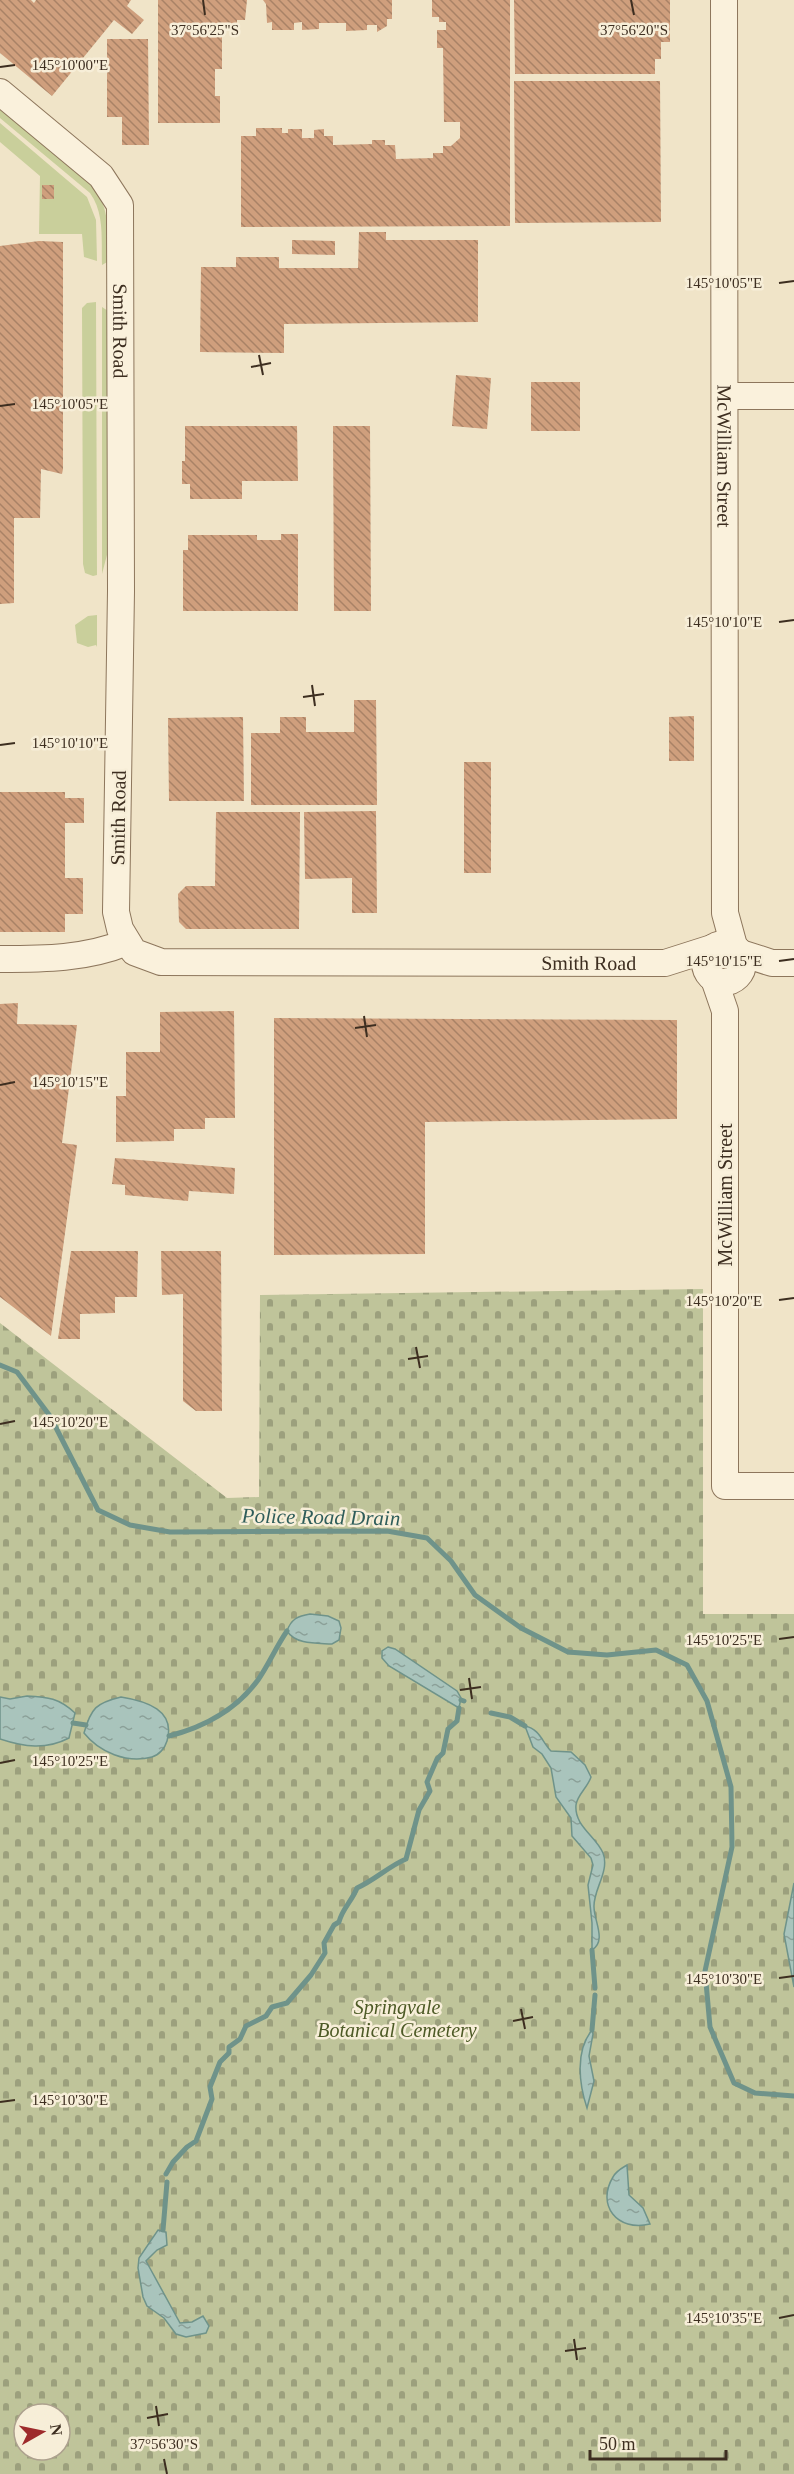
<svg xmlns="http://www.w3.org/2000/svg" width="794" height="2474" viewBox="0 0 794 2474" font-family="'Times New Roman',serif">
	<style>
		.green { fill: #c9cf9b }
		.cemetery { fill: url(#cemetery-stones); fill-rule: evenodd }
		.water { fill: url(#water-ripples); stroke: #6f938a; stroke-width: 1.5 }
		.lines { fill: none; stroke-linecap: round; stroke-linejoin: round }
		.stream { stroke: #6f938a; stroke-width: 5 }
		.building { fill: url(#building-back-hatch) }
		.minor-casing { stroke: #8d765c; stroke-width: 28 }
		.minor { stroke: #faf1dc; stroke-width: 26 }
		.ticks { fill: none; stroke: #3d2e20; stroke-width: 2 }
		.labels { text-anchor: middle; dominant-baseline: central; stroke-width: 5; stroke-linejoin: round; paint-order: stroke }
		.street-label { font-size: 20px; fill: #3d2e20; stroke: #f7eed8 }
		.park-label { font-size: 20px; font-style: italic; fill: #4d5a26; stroke: #f7eed8 }
		.water-label { font-size: 21px; font-style: italic; fill: #2f5d5a; stroke: #f7eed8 }
		.ticks-label { font-size: 15px; text-anchor: middle; fill: #3d2e20; stroke: #f7eed8; stroke-width: 5; stroke-linejoin: round; paint-order: stroke }
	</style>
	<defs>
		<pattern id="cemetery-stones" width="16" height="16" patternUnits="userSpaceOnUse" patternTransform="scale(1.5)"><rect width="16" height="16" fill="#bfc49a"/><path d="M2 7V4a2 2 0 0 1 4 0v3zM10 15v-3a2 2 0 0 1 4 0v3z" fill="#9ca07d"/></pattern>
		<pattern id="water-ripples" width="26" height="14" patternUnits="userSpaceOnUse" patternTransform="scale(1.5)"><rect width="26" height="14" fill="#a9c4bc"/><path d="M2 4q2-2 4 0t4 0M15 11q2-2 4 0t4 0" fill="none" stroke="#8ba098"/></pattern>
		<pattern id="building-back-hatch" width="6" height="6" patternUnits="userSpaceOnUse" patternTransform="scale(1.5)"><rect width="6" height="6" fill="#cf9f7d"/><path d="M-1 5l2 2M0 0l6 6M5-1l2 2" fill="none" stroke="#a98266"/></pattern>
	</defs>
	<rect width="100%" height="100%" fill="#f0e4c8"/>
	<path class="green" d="M0,109L95,188C110,211 108,234 109,261L102,265C101,240 105,214 90,193L0,118Z
		M0,123L87,197L96,220L97,261L84,257L82,234H39L40,176L0,142Z
		M96,302L97,575L93,576L85,573L83,564L82,308L87,303Z
		M102,307L108,311V551L102,574Z
		M97,615V647L96,645L88,647L77,643L75,625L88,616Z"/>
	<path class="cemetery" d="M703,1289V1614H794V2474H0V1323L227,1498L259,1497L260,1295ZM24,2414H60V2450H24Z"/>
	<path class="water" d="M310,1614L328,1616L339,1621L341,1628L339,1640L332,1644C317,1643 296,1645 287,1631C291,1619 298,1616 310,1614Z
		M388,1647L395,1649L457,1691L461,1698L459,1708L389,1666L382,1658V1651Z
		M27,1696C48,1697 59,1698 75,1713L69,1738C46,1750 24,1747 0,1739V1697L10,1699Z
		M121,1697C146,1701 176,1710 167,1741C165,1748 159,1755 152,1757C127,1764 99,1752 84,1733C91,1708 96,1703 121,1697Z
		M525,1726C540,1729 542,1742 551,1751L571,1752L585,1765L591,1777C588,1787 577,1795 576,1805C574,1826 596,1836 603,1853C610,1871 593,1890 594,1907C594,1921 607,1941 592,1950V1923L588,1885L593,1865L591,1858L572,1836L571,1818L556,1797L551,1768L542,1754L533,1747Z
		M794,1883V1987L784,1934Z
		M592,2030L593,2034L589,2056L594,2081L587,2108C579,2084 575,2051 592,2030Z
		M627,2165L629,2195L643,2208L650,2224C617,2232 596,2205 613,2177C616,2171 622,2168 627,2165Z
		M158,2230L166,2232L167,2245L157,2250L146,2261L180,2323L192,2322L203,2316L209,2326L206,2333L186,2337L176,2334L164,2318L147,2306L143,2297L138,2268L139,2258Z"/>
	<g class="lines">
		<path class="stream" d="M0,1365L17,1372L50,1416L98,1510L130,1525L170,1532L387,1531L427,1538L451,1561L475,1595L521,1628L568,1652L607,1655L656,1650L687,1665L707,1701L731,1787L732,1847L705,1971L710,2027L734,2083L755,2093L794,2096
			M461,1700L464,1701
			M491,1713L510,1717L525,1726
			M73,1723L86,1725
			M169,1736C204,1727 236,1710 258,1680C269,1664 276,1647 287,1631
			M592,1950L595,1988
			M592,2030L595,1995
			M166,2174L173,2162L187,2147L196,2141L212,2099L210,2087L220,2062L229,2053V2047L240,2039L246,2026L266,2016L272,2007L287,2003L311,1975L325,1953L324,1943L334,1925L339,1922C342,1909 352,1901 357,1888C375,1880 389,1866 406,1859L419,1810L430,1791L427,1782L437,1759L443,1753L448,1729L457,1721L459,1708
			M163,2230L167,2182"/>
	</g>
	<path class="building" d="M0,0H31L34,3L36,0H131L127,6L144,20L132,34L114,20L52,96L0,53Z
		M158,0H247L245,20H237V25H222V69H215V96H220V123H158Z
		M263,0H392V19H387V26L377,32V25H367V30L346,31V23H319V29L302,30V22L294,23V30H272V22L267,23L266,4Z
		M432,0H510V226L241,227V136H256V128H282V133H288V129H302V138H314V130L324,129V136H333V145L372,144V140H385V145H395L396,159L433,158V153H443V146H451L460,138V122H444L443,48H437V30H446V22H439V17H432Z
		M514,0H670V42H661V59H655V74H515Z
		M107,39H148L149,145H122V117H107Z
		M514,81H660L661,222L515,223Z
		M42,185H54V199H42Z
		M359,232H386V240H478V322L284,324V353L200,352L201,267H236V257H279V268H358Z
		M292,240L335,241V255L292,254Z
		M39,241L63,242V469L62,474L41,469L40,518H14V603L0,604V246Z
		M456,375L491,378L487,429L452,426Z
		M531,382H580V431H531Z
		M185,426H297L298,481H242V499H190V484H182V461H185Z
		M333,426H370L371,611H334Z
		M281,534H298V611H183V550H188V535H257V540H281Z
		M354,700H376L377,805H251V733H280V717H306V732H354Z
		M694,716V761H669V717Z
		M243,717L244,801H169L168,718Z
		M464,762H491V873H464Z
		M0,792H65V798H84V823H65V878H83V914H65V932H0Z
		M376,811L377,913H352V878L305,879L304,812Z
		M216,812H300L299,929H186L179,922L178,894L186,886H215Z
		M18,1003L17,1024L77,1025L62,1143L77,1145L51,1336L0,1297V1004Z
		M234,1011L235,1118H205V1129H174V1141L116,1142V1096H126V1052H160V1012Z
		M274,1018L677,1020V1119L425,1122V1254L274,1255Z
		M115,1158L235,1168L234,1194L189,1191L188,1201L125,1195V1185L112,1184Z
		M71,1251H138L137,1297H115V1313L80,1314V1339H58Z
		M161,1251H221L222,1411H196L183,1401V1294L162,1295Z"/>
	<g class="lines">
		<defs>
			<g id="minor">
				<path id="s1" d="M724,0L725,913L734,946"/>
				<path id="s2" d="M0,92L101,176L120,205L121,591L116,912L120,929L134,952L161,962L665,963L712,948"/>
				<path d="M725,396H794"/>
				<circle cx="724" cy="963" r="19"/>
				<path d="M741,953L772,963H794"/>
				<path d="M0,959C44,959 86,959 127,942"/>
				<path d="M714,979L725,1011V1486H794"/>
			</g>
		</defs>
		<use href="#minor" class="minor-casing"/>
		<use href="#minor" class="minor"/>
	</g>
	<path class="ticks" d="M203,0L205,15M631,0L634,15M0,67L15,65M779,283L794,281M259,355L263,375M251,367L271,363M0,406L15,404M779,622L794,620M312,685L315,706M303,697L324,694M0,745L15,743M779,961L794,959M364,1016L367,1037M355,1028L376,1025M0,1085L15,1082M779,1300L794,1298M416,1347L420,1368M408,1359L428,1356M0,1424L15,1421M779,1639L794,1637M469,1678L472,1699M460,1690L481,1687M0,1763L15,1760M779,1978L794,1976M521,2009L525,2029M513,2021L533,2017M0,2102L15,2100M779,2318L794,2315M574,2339L577,2360M565,2351L586,2348M156,2406L159,2426M147,2418L168,2414M164,2459L167,2474"/>
	<g class="labels">
		<g class="street-label">
			<text stroke="none"><textPath href="#s2" startOffset="292">Smith Road</textPath></text>
			<text stroke="none"><textPath href="#s1" startOffset="456">McWilliam Street</textPath></text>
			<text transform="translate(118 818) rotate(-89)">Smith Road</text>
			<text stroke="none"><textPath href="#s2" startOffset="1374">Smith Road</textPath></text>
			<text transform="translate(725 1195) rotate(-90)">McWilliam Street</text>
		</g>
		<g class="park-label">
			<text x="397" y="2007">Springvale<tspan x="397" dy="23">Botanical Cemetery</tspan></text>
		</g>
		<g class="water-label">
			<text transform="translate(321 1517) rotate(1)">Police Road Drain</text>
		</g>
	</g>
	<g class="ticks-label">
		<text x="634" y="35">37°56'20"S</text>
		<text x="205" y="35">37°56'25"S</text>
		<text x="70" y="70">145°10'00"E</text>
		<text x="724" y="288">145°10'05"E</text>
		<text x="70" y="409">145°10'05"E</text>
		<text x="724" y="627">145°10'10"E</text>
		<text x="70" y="748">145°10'10"E</text>
		<text x="724" y="966">145°10'15"E</text>
		<text x="70" y="1087">145°10'15"E</text>
		<text x="724" y="1306">145°10'20"E</text>
		<text x="70" y="1427">145°10'20"E</text>
		<text x="724" y="1645">145°10'25"E</text>
		<text x="70" y="1766">145°10'25"E</text>
		<text x="724" y="1984">145°10'30"E</text>
		<text x="70" y="2105">145°10'30"E</text>
		<text x="724" y="2323">145°10'35"E</text>
		<text x="164" y="2449">37°56'30"S</text>
	</g>
	<g transform="translate(42 2432) rotate(81)"><circle r="28" fill="#f7eed8" stroke="#ada18e" stroke-width="1.5"/>
	<path d="M0-4.5L10 22L0 15L-10 22Z" fill="#9e2a2b"/>
	<text y="-9" font-size="16" font-weight="bold" text-anchor="middle" fill="#3d2e20">N</text>
	</g>
	<path d="M590 2450v9h136v-9" fill="none" stroke="#3d2e20" stroke-width="3"/>
	<text x="599" y="2450" font-size="18" fill="#3d2e20" stroke="#f7eed8" stroke-width="4.5" paint-order="stroke">50 m</text>
</svg>
